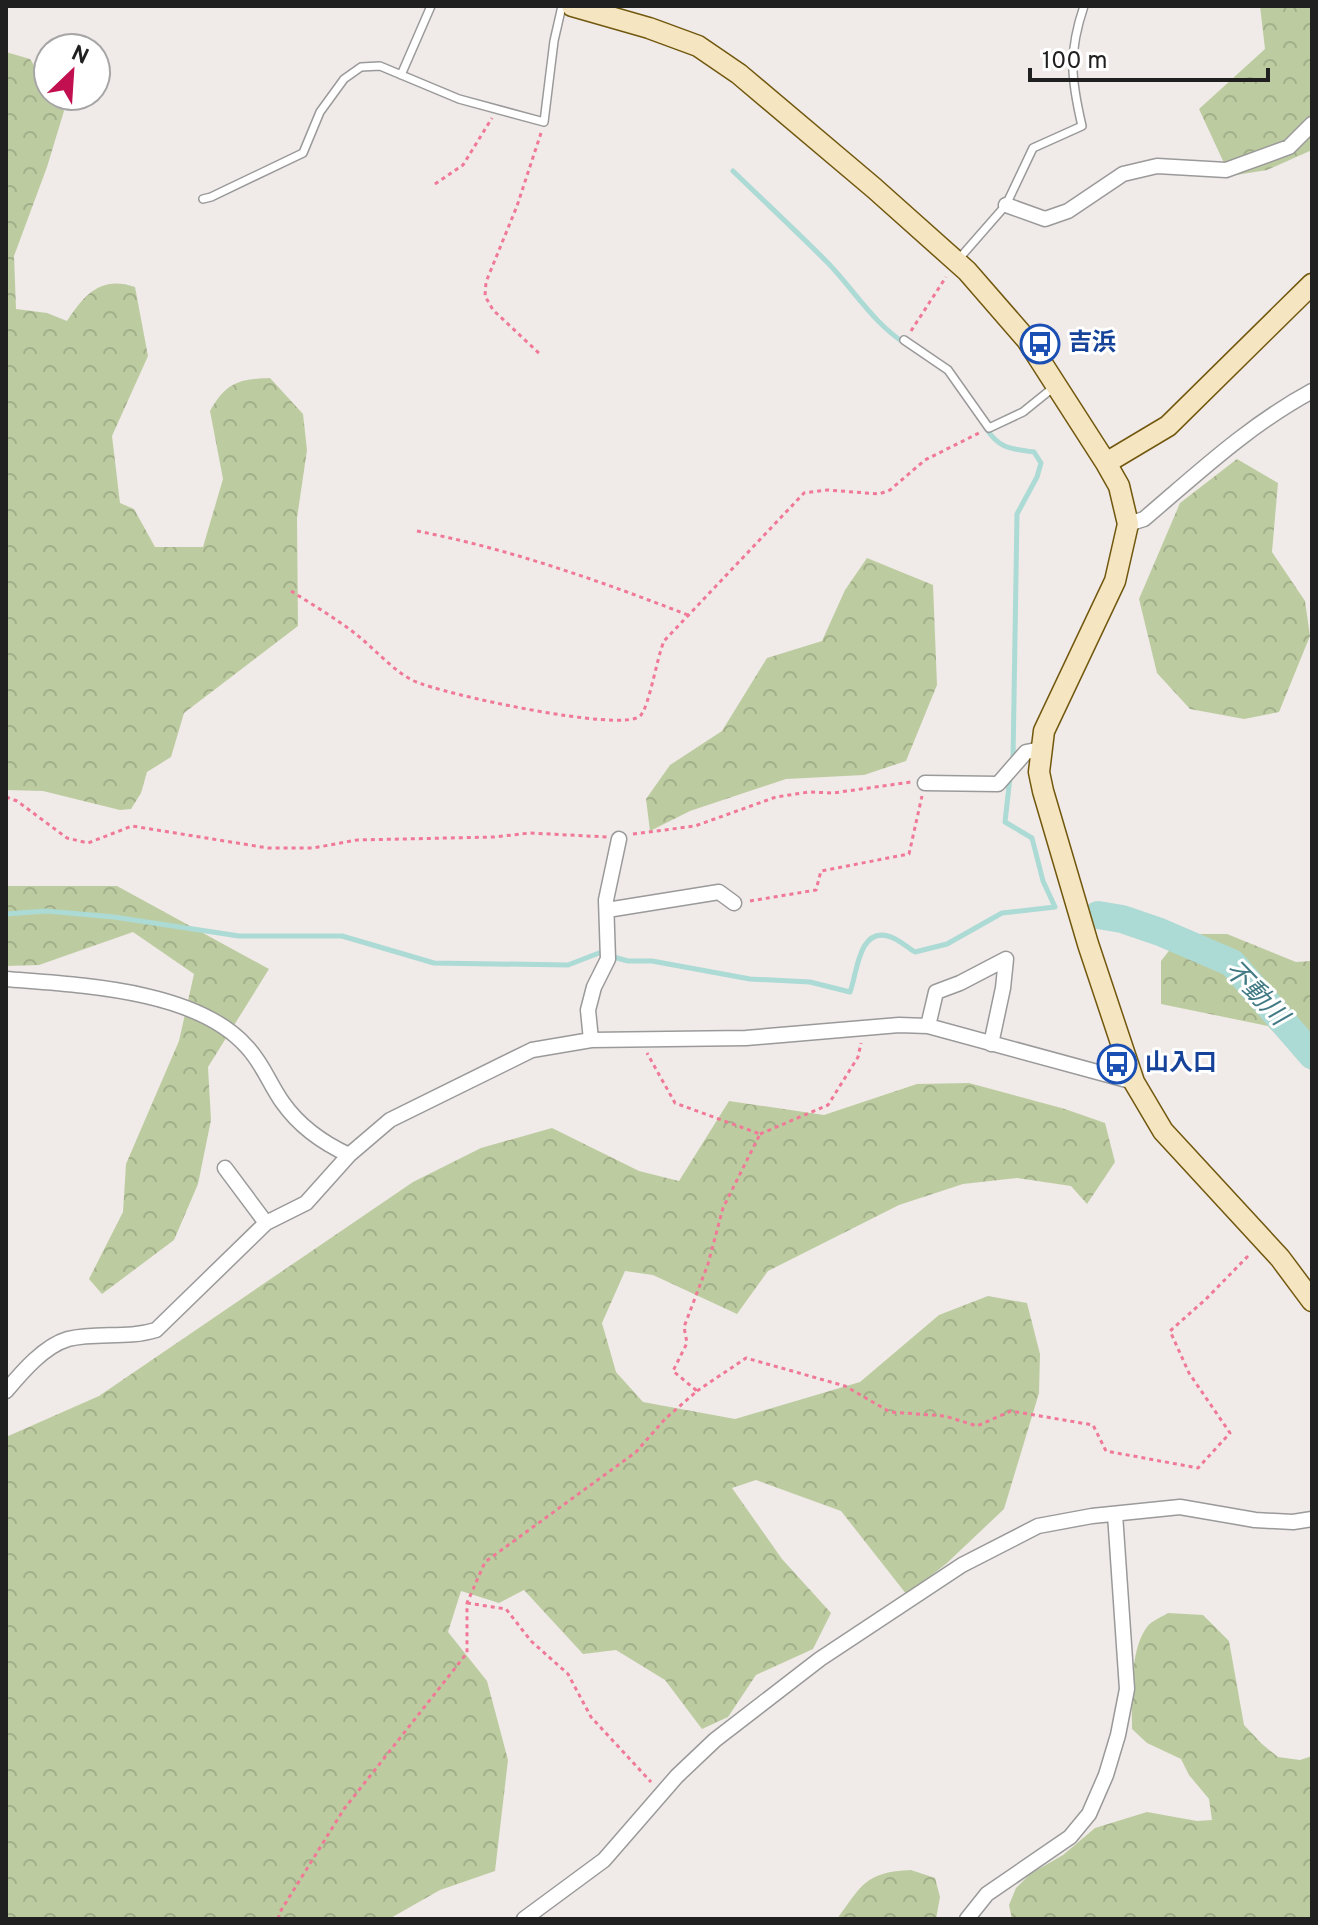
<svg xmlns="http://www.w3.org/2000/svg" width="1318" height="1925" viewBox="0 0 1318 1925" font-family="Overpass,'Noto Sans JP',sans-serif">
	<style>
		.forest { fill: url(#forest-crowns) }
		.lines { fill: none; stroke-linecap: round; stroke-linejoin: round }
		.stream { stroke: #acdad4; stroke-width: 5 }
		.river { stroke: #acdad4; stroke-width: 28 }
		.lane-casing { stroke: #9a9a9a; stroke-width: 10 }
		.street-casing { stroke: #9a9a9a; stroke-width: 17 }
		.secondary-casing { stroke: #71580e; stroke-width: 23 }
		.path { stroke: #f07997; stroke-width: 3; stroke-dasharray: 4 4; stroke-linecap: butt }
		.lane { stroke: #fff; stroke-width: 7 }
		.street { stroke: #fff; stroke-width: 14 }
		.secondary { stroke: #f5e5c1; stroke-width: 20 }
		.labels { text-anchor: middle; dominant-baseline: central; stroke-width: 6; stroke-linejoin: round; paint-order: stroke }
		.transit-label { font-size: 24px; font-weight: bold; fill: #164399; stroke: #fff; text-anchor: start }
		.water-label { font-size: 26px; font-style: italic; fill: #427a84; stroke: #fff }
	</style>
	<defs>
		<pattern id="forest-crowns" width="20" height="18" patternUnits="userSpaceOnUse" patternTransform="scale(2)"><rect width="20" height="18" fill="#bdcca0"/><path d="M2 6a3 3 0 1 1 6 0M12 15a3 3 0 1 1 6 0" fill="none" stroke="#a2af8a"/></pattern>
	</defs>
	<rect width="100%" height="100%" fill="#f0eae8"/>
	<path class="forest" d="M1260,6H1312V150L1267,170L1230,176L1199,109L1265,49Z
		M6,52L30,59L48,87V96H54L64,111L47,167L14,256L16,309L47,313L67,321C84,295 101,275 135,287L148,356L112,436L120,503L134,509L155,547H203L223,479L210,411C226,383 238,379 270,378L303,414L307,450L297,518L298,626L184,713L171,757L147,772L141,793L131,809L120,810L43,791L6,790Z
		M1237,459L1278,483L1272,552L1305,601L1310,636L1279,712L1244,719L1190,709L1157,673L1139,599L1180,503Z
		M867,558L933,585L937,685L906,761L864,775L786,779L690,811L650,831L646,799L670,765L722,731L767,658L822,641L845,590Z
		M6,886H117L269,969L208,1067L211,1120L198,1184L174,1240L102,1294L89,1279L123,1212L126,1164L179,1041L194,974L133,932L39,965L6,966Z
		M1182,934H1227L1296,962L1312,961V1072L1268,1026L1161,1004V961Z
		M969,1083L1065,1109L1105,1123L1115,1162L1087,1204L1071,1186L1017,1178L963,1184L899,1205L768,1271L737,1314L653,1275L625,1271L602,1323L616,1372L643,1402L735,1419L860,1382L939,1315L988,1296L1027,1303L1040,1354L1039,1393L1004,1509L947,1563L907,1595L841,1511L756,1480L732,1488L782,1559L831,1613L813,1649L756,1675L728,1717L702,1729L665,1680L616,1650L583,1654L524,1590L499,1603L461,1591L448,1632L487,1681L508,1760L495,1871L440,1890L389,1919H6V1437L99,1396L413,1182L481,1148L552,1128L639,1171L679,1181L729,1101L824,1115L917,1084Z
		M1168,1613L1203,1615L1229,1641L1244,1725L1262,1744L1278,1757L1300,1760L1312,1756V1919H1012L1009,1905L1016,1888L1030,1874L1063,1855L1095,1828L1147,1812L1197,1821L1212,1820L1209,1799L1189,1775L1181,1759L1147,1743L1132,1729C1132,1700 1129,1651 1147,1627C1151,1621 1162,1617 1168,1613Z
		M911,1870L935,1878L940,1897L936,1919H837C862,1885 865,1872 911,1870Z"/>
	<g class="lines">
		<path class="stream" d="M733,171C765,202 797,232 828,263C854,290 874,324 906,344
			M986,428C999,449 1011,449 1034,452L1041,463L1037,477L1017,514L1013,760
			M6,914L46,911L114,917L239,936H342L434,963L568,965L599,953L628,961H652L750,979L810,982L850,992C857,975 858,928 888,936C897,938 907,947 915,952L947,944L1002,913L1055,907L1043,881L1032,838L1005,822L1010,777"/>
		<path class="river" d="M1098,915L1122,919L1160,932L1232,963L1312,1055"/>
		<defs>
			<path id="lane" d="M401,75L431,6
				M203,199L211,197L303,153L320,112L344,79L361,67L380,66L459,99L544,122L554,41L562,6
				M957,261L1006,205L1033,148L1082,126C1071,79 1068,53 1084,6
				M904,340L948,370L989,428L1023,412L1054,387"/>
			<path id="street" d="M1006,205L1045,219L1068,211L1123,174L1157,166L1226,170L1289,147L1312,124
				M1128,524L1144,519C1198,473 1249,425 1312,391
				M925,783L998,784L1026,752L1041,749
				M607,910L719,892L734,903
				M6,979C78,985 196,989 247,1047C263,1064 270,1085 283,1103C300,1127 323,1143 349,1155
				M928,1026L936,992L960,983L1006,959L1003,988L991,1044
				M591,1040L588,1010L594,987L608,959L606,900L619,839
				M225,1168L266,1223
				M6,1391C22,1372 44,1346 68,1339C97,1332 127,1339 156,1330L266,1223L306,1203L349,1155L390,1120L532,1050L591,1040L746,1038L899,1025L928,1026L1134,1082
				M524,1919L604,1860L677,1776L715,1740L820,1659L962,1565L1038,1526L1092,1516L1180,1507L1255,1520L1293,1522L1312,1519
				M967,1919L987,1894L1070,1837L1089,1814L1106,1775L1118,1735L1127,1689L1115,1514"/>
			<path id="secondary" d="M572,6L649,28L698,46L739,74L874,188L967,271L1027,340L1106,463L1119,486L1128,524L1115,581L1044,731L1039,772L1043,791L1088,944L1134,1082L1163,1131L1280,1258L1312,1301
				M1106,463L1168,426L1312,284"/>
		</defs>
		<use href="#lane" class="lane-casing"/>
		<use href="#street" class="street-casing"/>
		<use href="#secondary" class="secondary-casing"/>
		<path class="path" d="M541,133L517,206L486,282L485,296L493,310L541,355
			M435,184L463,165L492,118
			M911,331L946,277
			M417,531C510,549 600,581 688,615
			M291,591C313,605 337,619 357,635C376,650 392,670 414,681C442,694 621,733 640,716C649,708 657,657 664,641L804,493L828,490L879,494L890,490L925,460L979,433
			M6,797L17,801L67,838L88,843L132,826L268,848H313L357,840L494,837L530,833L607,837
			M633,834L695,826L776,797L809,792L833,793L911,782
			M750,901L816,890L821,871L909,854L922,796
			M760,1134L828,1105L858,1057L861,1043
			M697,1391L746,1358L845,1386L890,1412L945,1416L977,1426L1011,1411L1093,1425L1106,1451L1198,1468L1230,1433L1189,1373L1170,1331L1206,1299L1250,1254
			M467,1603L506,1609L531,1641L568,1674L591,1717L651,1782
			M278,1919L280,1912L344,1809L467,1653V1603L485,1562L636,1452L666,1418L697,1391L673,1371L687,1343L684,1327L708,1264L723,1208L760,1134L675,1103L647,1053"/>
		<use href="#lane" class="lane"/>
		<use href="#street" class="street"/>
		<use href="#secondary" class="secondary"/>
	</g>
	<defs>
		<symbol id="bus-ring" viewBox="-11 -11 22 22"><circle r="9.5" fill="#fff" stroke="#1a4fb4" stroke-width="1.5"/><path d="M-5-6H5V4H4V6H2V4H-2V6H-4V4H-5ZM-3.5-4V0h7V-4ZM-3.5 1.2v1.5H-2V1.2ZM2 1.2v1.5H3.5V1.2Z" fill="#1a4fb4"/></symbol>
	</defs>
	<g fill-rule="evenodd">
		<use href="#bus-ring" x="1018" y="322" width="44" height="44"/>
		<use href="#bus-ring" x="1095" y="1042" width="44" height="44"/>
	</g>
	<g class="labels">
		<g class="transit-label">
			<text x="1068" y="344">吉浜</text>
			<text x="1145" y="1064">山入口</text>
		</g>
		<g class="water-label">
			<text transform="translate(1255 994) rotate(46)">不動川</text>
		</g>
	</g>
	<rect width="1318" height="1925" fill="none" stroke="#202020" stroke-width="16"/>
	<g transform="translate(72 72) rotate(25)"><circle r="38" fill="#ffffff" stroke="#a6a6a6" stroke-width="2"/>
	<path d="M0-6L14 30L0 20L-14 30Z" fill="#c10f4f"/>
	<text y="-12" font-size="22" font-weight="bold" text-anchor="middle" fill="#202020">N</text>
	</g>
	<path d="M1030 68v12h238v-12" fill="none" stroke="#202020" stroke-width="4"/>
	<text x="1042" y="68" font-size="24" fill="#202020" stroke="#ffffff" stroke-width="6" paint-order="stroke">100 m</text>
</svg>
